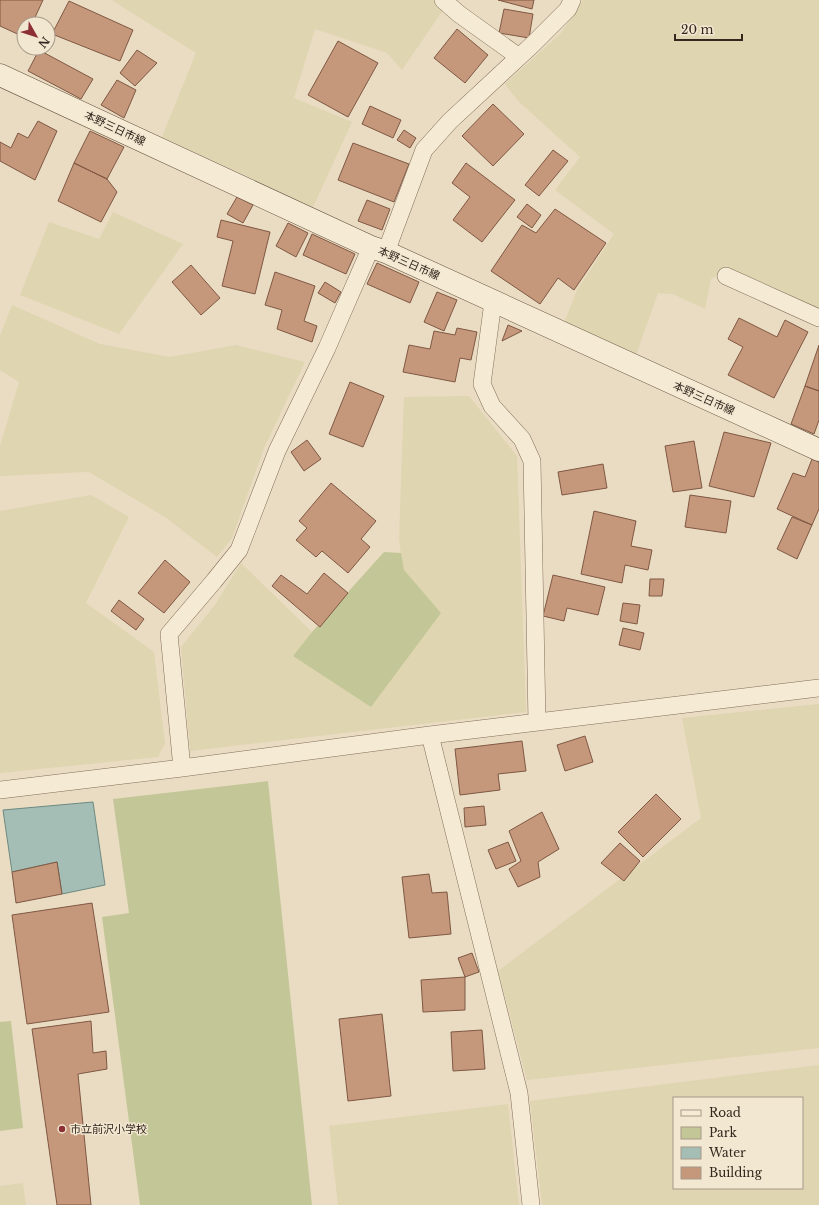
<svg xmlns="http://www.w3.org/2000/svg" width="819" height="1205" viewBox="0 0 819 1205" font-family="'Libre Baskerville','Noto Sans JP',serif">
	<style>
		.farmland { fill: #dfd5b0; fill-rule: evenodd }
		.green { fill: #c3c797 }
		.water { fill: #a4bdb5; stroke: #6c8a81 }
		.building { fill: #c5977b; stroke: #7f5843 }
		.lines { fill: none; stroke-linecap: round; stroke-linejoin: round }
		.street-casing { stroke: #826e5b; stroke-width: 18 }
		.secondary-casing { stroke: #644f3e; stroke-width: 23 }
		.street { stroke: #f5ead4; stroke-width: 17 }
		.secondary { stroke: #f5ead4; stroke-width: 22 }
		.poi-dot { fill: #8c3034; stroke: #f2e7d1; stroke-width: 1.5 }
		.labels { text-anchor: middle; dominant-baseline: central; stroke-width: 3; stroke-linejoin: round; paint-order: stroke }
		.street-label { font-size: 11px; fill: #33271e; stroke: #f2e7d1 }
		.poi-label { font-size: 11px; fill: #33271e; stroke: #f2e7d1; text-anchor: start }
	</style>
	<rect width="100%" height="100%" fill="#eadcc2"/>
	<path class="farmland" d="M113,0H450L402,70L387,53L315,29L294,98L352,122L313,207L162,137L196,53L113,1Z
		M583,0H819V309L729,270L711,279L705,309L673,294L658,293L636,355L564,323L577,290L614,234L555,190L580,157L518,101L505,84L561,33Z
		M113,212L183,244L119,334L20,295L49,222L99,239Z
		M12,305L100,344L170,357L236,345L305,362L264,448L232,538L217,557L165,517L89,472L0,476V446L19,382L0,370V336Z
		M469,396L517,456L526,712L190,751L181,647L215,605L241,563L312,632L294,657L441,613L403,570L399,539L404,397Z
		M91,495L129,517L86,603L154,652L165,744L158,757L0,773V511Z
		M819,704V1048L527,1080L498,971L701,818L682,718Z
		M819,1065V1205H542L530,1101ZM674,1098H802V1188H674Z
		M508,1104L519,1205H338L329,1126Z
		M23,1183L26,1205H0V1186Z"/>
	<path class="green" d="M384,552L401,553L404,570L441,613L371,707L293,656L312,632Z
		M268,781L312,1205H140L102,917L129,913L113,799Z
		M11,1021L23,1128L0,1131V1022Z"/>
	<path class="water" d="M93,802L105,885L62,894L57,862L12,872L3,810Z"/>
	<path class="building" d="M0,0H43L32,24H24V37L0,26Z
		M498,0H534L532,9Z
		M69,1L133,30L120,61L52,34Z
		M504,9L533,14L529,38L499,33Z
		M457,29L488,55L465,83L434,58Z
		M338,41L378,63L348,117L308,95Z
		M39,50L93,79L81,99L28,71Z
		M137,50L157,63L135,86L120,73Z
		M117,80L136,90L124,118L101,105Z
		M493,104L524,134L493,166L462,136Z
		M370,106L401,120L393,138L362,124Z
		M38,121L57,131L35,180L0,161V142L11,148L18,133L28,138Z
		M404,130L416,138L410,148L397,140Z
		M90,131L124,147L107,179L74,163Z
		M353,143L409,164L394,202L338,180Z
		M553,150L568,161L539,196L525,185Z
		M74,163L107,179L117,192L101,222L58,201Z
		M466,163L515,200L482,242L453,220L470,197L452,183Z
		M237,197L253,205L243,223L227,214Z
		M367,200L390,209L382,230L358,221Z
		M527,204L541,215L532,228L517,217Z
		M555,209L606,243L574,290L558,278L540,304L491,271L522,225L536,233Z
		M221,220L270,232L255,294L222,286L233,241L217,237Z
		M288,223L308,233L296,257L276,246Z
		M312,234L355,254L346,274L303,255Z
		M377,263L419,282L410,303L367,284Z
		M191,265L220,298L201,315L172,282Z
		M275,272L315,286L304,321L317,326L312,342L277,329L282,310L265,305Z
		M325,282L341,292L335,303L318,293Z
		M437,292L457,300L444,331L424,322Z
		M739,318L777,337L785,320L808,332L774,398L728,375L743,347L728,339Z
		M508,325L522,331L502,341Z
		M457,328L477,332L471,360L460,358L455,382L403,372L409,345L430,349L434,331L455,335Z
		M819,345V391L805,386Z
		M350,382L384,396L363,447L329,434Z
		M805,386L819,391V420L814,434L791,424Z
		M724,432L771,443L754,497L709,486Z
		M307,440L321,459L304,471L291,452Z
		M694,441L702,488L673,492L665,446Z
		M812,459L819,462V509L812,525L777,509L793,473L805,477Z
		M603,464L607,488L562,495L558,472Z
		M331,483L376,521L361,539L370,547L348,573L322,551L316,557L296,540L307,528L299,521Z
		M690,495L731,501L726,533L685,527Z
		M594,511L636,521L631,546L652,550L648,570L625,565L622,583L581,574Z
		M792,517L812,525L797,559L777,549Z
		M165,560L190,582L164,613L138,593Z
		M324,573L348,593L320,627L272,586L281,575L307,594Z
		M553,575L605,587L598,615L567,608L564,621L543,616Z
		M650,579H664L662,596H649Z
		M119,600L144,619L136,630L111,611Z
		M623,603L640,605L637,624L620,621Z
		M623,628L644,633L640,650L619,645Z
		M585,736L593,762L565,771L557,745Z
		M522,741L526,771L498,774L500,790L460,795L455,749Z
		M656,794L681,819L643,857L618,832Z
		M484,806L486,825L465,827L464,808Z
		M542,812L559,849L538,862L540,877L518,887L509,869L521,861L509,831Z
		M508,842L516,861L496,869L488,850Z
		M620,843L640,861L624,881L601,863Z
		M57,862L62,894L16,903L12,872Z
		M429,874L432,893L447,892L451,934L409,938L402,877Z
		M92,903L109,1012L27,1024L12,915Z
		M472,953L479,972L465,977L458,958Z
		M465,977V1010L423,1012L421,980Z
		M382,1014L391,1096L348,1101L339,1019Z
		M91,1021L93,1053L106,1051L107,1069L78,1074L91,1205H57L32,1029Z
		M482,1030L485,1069L453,1071L451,1032Z"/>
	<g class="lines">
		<defs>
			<path id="street" d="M443,0L459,14L519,57
				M386,252L424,150L450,121L532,45L568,9L572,0
				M726,276L819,318
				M493,302L482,384L492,406L522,439L532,461L537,722
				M430,735L519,1093L531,1205
				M182,768L169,634L214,581L239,550L277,451L327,348L371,247
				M0,790L182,768L430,735L819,688"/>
			<path id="secondary" d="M0,75L371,247L386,252L819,450"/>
		</defs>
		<use href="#street" class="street-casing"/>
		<use href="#secondary" class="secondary-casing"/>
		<use href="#street" class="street"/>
		<use href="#secondary" class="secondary"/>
	</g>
	<circle class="poi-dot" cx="62" cy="1129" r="4"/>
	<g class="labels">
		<g class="street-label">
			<text transform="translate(115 128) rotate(25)">本野三日市線</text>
			<text transform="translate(409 263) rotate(24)">本野三日市線</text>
			<text transform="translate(704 398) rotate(24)">本野三日市線</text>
		</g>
		<g class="poi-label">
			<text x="70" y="1129">市立前沢小学校</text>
		</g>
	</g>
	<rect x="673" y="1097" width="130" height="92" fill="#f2e7d1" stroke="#a69a89"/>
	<rect x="681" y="1110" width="20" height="6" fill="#f5ead4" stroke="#a69a89"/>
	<text x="709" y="1117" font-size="12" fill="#33271e">Road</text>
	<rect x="681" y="1127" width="20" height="12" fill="#c3c797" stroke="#a69a89"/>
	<text x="709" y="1137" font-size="12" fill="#33271e">Park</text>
	<rect x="681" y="1147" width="20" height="12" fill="#a4bdb5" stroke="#a69a89"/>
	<text x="709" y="1157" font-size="12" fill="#33271e">Water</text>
	<rect x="681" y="1167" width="20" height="12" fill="#c5977b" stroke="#a69a89"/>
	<text x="709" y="1177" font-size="12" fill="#33271e">Building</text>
	<g transform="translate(36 36) rotate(129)"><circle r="19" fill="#f2e7d1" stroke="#a69a89"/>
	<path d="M0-3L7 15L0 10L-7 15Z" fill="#8c3034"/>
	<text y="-6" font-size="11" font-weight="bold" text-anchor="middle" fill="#33271e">N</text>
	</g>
	<path d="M675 34v6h67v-6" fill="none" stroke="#33271e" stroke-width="2"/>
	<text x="681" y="34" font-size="12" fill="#33271e" stroke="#f2e7d1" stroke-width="3" paint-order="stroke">20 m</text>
</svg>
